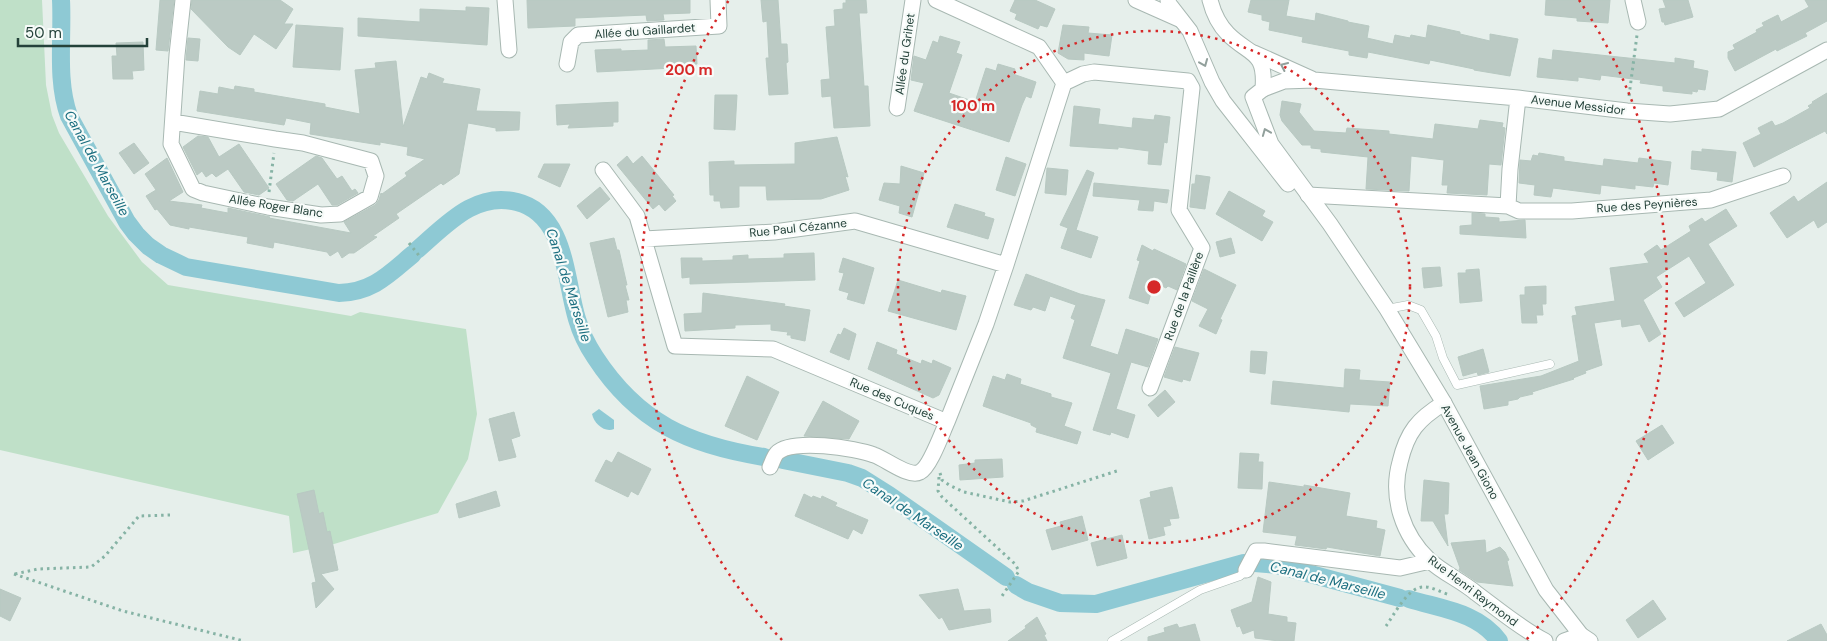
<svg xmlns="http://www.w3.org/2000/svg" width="1827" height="641" viewBox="0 0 1827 641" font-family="'DM Sans',sans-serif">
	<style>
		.green { fill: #bfe0c8 }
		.water { fill: #8ec9d4 }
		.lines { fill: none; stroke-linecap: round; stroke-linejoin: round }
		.canal { stroke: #8ec9d4; stroke-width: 18 }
		.building { fill: #bbcac4; stroke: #b8c9c2 }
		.service-casing { stroke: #a8b8b2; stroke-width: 9 }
		.minor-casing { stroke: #a8b8b2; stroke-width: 17 }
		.tertiary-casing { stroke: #a8b8b2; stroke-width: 17 }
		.path { stroke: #86b3a5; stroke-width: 3; stroke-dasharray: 2.5 4; stroke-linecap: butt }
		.service { stroke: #fff; stroke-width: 8 }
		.minor { stroke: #fff; stroke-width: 15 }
		.tertiary { stroke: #fff; stroke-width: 15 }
		.oneway { stroke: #92a09c }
		.ring { fill: none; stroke: #d62828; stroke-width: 2.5; stroke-dasharray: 2.5 5 }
		.labels { text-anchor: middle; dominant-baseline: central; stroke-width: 4.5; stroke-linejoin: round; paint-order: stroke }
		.street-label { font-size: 12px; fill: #24423a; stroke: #f7fbf9 }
		.water-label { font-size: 14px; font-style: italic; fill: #1c6f80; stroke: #f7fbf9 }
		.centre { fill: #d62828; stroke: #f7fbf9; stroke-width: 2.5 }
		.ring-label { font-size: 15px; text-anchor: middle; font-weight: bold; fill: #d62828; stroke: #f7fbf9; stroke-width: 4.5; stroke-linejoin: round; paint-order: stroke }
	</style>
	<rect width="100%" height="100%" fill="#e6efeb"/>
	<path class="green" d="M0,0H42L46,85L52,115L59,133L108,216L142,262L168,285L351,316L360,312L466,329L477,414L468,459L438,513L334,544L293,553L289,516L0,450Z"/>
	<path class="water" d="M599,409L614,420V429C605,433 594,424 592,414Z"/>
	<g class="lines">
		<path class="canal" d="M61,0C63,38 56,80 69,116L127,222L136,234L148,246L161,255L186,267L339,293C373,292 389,274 413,254
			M417,250C446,225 475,191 517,202C566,214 565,280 577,319C581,333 587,345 595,357C638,423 689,445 764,457
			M783,460L848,473L862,478L889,495L1006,577
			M1255,563L1277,565L1400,598
			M1016,585L1028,592L1060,603L1096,604L1244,563
			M1409,599C1441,609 1478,612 1499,641"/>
	</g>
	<path class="building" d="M160,0H174L168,51L156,50Z
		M192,0H280L293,9L284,24H293L276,49L254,34L240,55L228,47L191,9Z
		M527,0H690V13L663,14L664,20L647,21L646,15L575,18V26L528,28Z
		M761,0H778L781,44H787L788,62L786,63L788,94L769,95L766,58H769L767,21L763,22Z
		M846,0H866L867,13H859L864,86H868L870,126L834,128L831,96L822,97L821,80L830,79L826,27L835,26L834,10L843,9V3H846Z
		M1015,0H1035L1055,9L1047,27L1040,25L1038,29L1015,19L1017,14L1010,11Z
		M1251,0H1289L1286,16L1315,21L1316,13L1348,21V22L1369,26L1367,38L1393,44L1395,35L1410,38L1411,35L1426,38L1428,25L1460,32V34L1490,41V34L1518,39L1510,76L1474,70V69L1430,60L1429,64L1368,52L1367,58L1349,55V51L1302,42L1303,37L1269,30L1270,22L1262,20V15L1248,12Z
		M1546,0H1610L1608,23L1577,21V18L1545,15Z
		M1663,0H1688L1693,17L1665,25L1664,22H1662L1659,9L1666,8Z
		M1805,0H1827V21L1805,33L1807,36L1777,51L1776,49L1735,71L1728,58V52L1735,49L1733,45L1757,32L1756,30L1764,26L1762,23L1778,15L1781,22L1809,7Z
		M466,7L489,8L487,45L358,36V18L420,22V9L466,11Z
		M296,25L343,28L340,70L293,67Z
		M1063,25L1089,27L1088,33L1112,35L1109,56L1084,53V60L1068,59L1058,53Z
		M940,36L960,42L956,53L962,55L949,93L975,102L986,68L996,71L998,64L1015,69L1013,74L1036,82L1031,98L1026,96L1022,105L1009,142L914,111L924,83L911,80L914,56L926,60L933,41L938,43Z
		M188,38L200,39L198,61L186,60Z
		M664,39L665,47L696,46L697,64L688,65L689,70L673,71V68L597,72L595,50L621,49V51L648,50V40Z
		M143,42L144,70L132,71L133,79H113L112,56H117L116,43Z
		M1553,50L1675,63V58L1694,61L1693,68L1708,71L1705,90L1698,89L1697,92L1692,91V94L1663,91V86L1640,83L1641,80L1601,75L1600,80L1578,77V81L1537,77L1539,58L1552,60Z
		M396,61L403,127L421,77L427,79L429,73L444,79L442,83L480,89L476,111L520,112L519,130L496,131V128L468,123L459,174L443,185L441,183L396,214L399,218L373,236L377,237L354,253H349L342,258L338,251L330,256L327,252L274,242L273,248L247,243L248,237L189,227V229L170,225L157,209L155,210L146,196L156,190L145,174L167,158L183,192L169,201L202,205L201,208L228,213V208L270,217L269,218L351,233L344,222L375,205L379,200L381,193L382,194L407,176L405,173L425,159L407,155L408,147L380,142V145L310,134L311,123L286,118L284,125L197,111L200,91L218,94L219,87L234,90L235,86L254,89V92L325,104V107L360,114L355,70L376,68L375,63Z
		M1827,93V134L1825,131L1754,167L1743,143L1761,134L1758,128L1772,121L1775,126L1783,123L1810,108L1808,106L1813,103L1812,102Z
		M715,95H737L735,130L714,129Z
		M1282,101L1301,104L1299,112L1314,131L1346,133L1347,128L1389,131V134L1433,139L1435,124L1478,129L1480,120L1503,123L1502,127L1505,128L1501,165L1489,164L1487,195L1447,193L1448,185H1442L1444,160L1411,156L1409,191L1366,189L1368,157L1321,152V149L1311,148V145H1302L1282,121L1280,115Z
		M618,102V122H613V126L568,128L570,124L557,125L556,105Z
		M1074,106L1100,109L1098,124L1132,128L1133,118L1154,120L1155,115L1170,117L1167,143L1164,142L1161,165L1148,164L1149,151L1118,147V149L1070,146Z
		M198,136L208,137L219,157L239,144L269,188L259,195L244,192L228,169L216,177L212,173L206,177L202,171L197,175L183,147Z
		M837,137L848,177L845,176L849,190L821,199L767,200L766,186H739V207L721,208L720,201H714V195H710L709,162L734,161V165L795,164V143Z
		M134,143L149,163L134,174L119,153Z
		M1702,149L1736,152L1732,182L1717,180L1718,172L1691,169L1692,151L1702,152Z
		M1539,153L1564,157V161L1603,166L1604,159L1638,163L1639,158L1671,162L1668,185L1654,183L1653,187L1635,185V189L1601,185L1600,194L1553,188L1551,197L1534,195L1535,185L1519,183L1520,160L1531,161L1533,155L1538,156Z
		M316,156L322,158L337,179L342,176L352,191L355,189L358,193L337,205H332L318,184L293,201L287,200L276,184Z
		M627,156L633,164L642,156L674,195L672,196L676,201L665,211L659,204L653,209L617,165Z
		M1006,157L1026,164L1015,196L996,190Z
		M544,164H570L560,187L538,177Z
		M901,166L924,173L912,217L899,213L900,206L879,200L884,183L900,184Z
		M1047,168L1068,170L1066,195L1045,193Z
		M1087,170L1094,173L1076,230L1098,237L1091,258L1061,248L1068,228L1060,225Z
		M1196,175L1210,177L1205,209L1190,207L1192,184H1195Z
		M1827,182V222L1818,228L1814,220L1787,238L1770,213L1794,196L1798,202Z
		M1094,183L1169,190L1167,203L1154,201L1153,211L1138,210L1140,200L1093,196Z
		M600,187L610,199L587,219L577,206Z
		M1229,191L1265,211L1262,216L1273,222L1262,241L1216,214Z
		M955,204L985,213L984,216L994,219L988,239L947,227Z
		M1726,209L1737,226L1708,244L1734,285L1684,317L1675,303L1706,283L1689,256L1656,277L1662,287L1643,300L1661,334L1649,342L1640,324L1622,327L1621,319L1594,323L1602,365L1585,371L1586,373L1573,378L1574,379L1532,392L1533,394L1520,397L1518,399L1508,401V405L1484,409L1480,386L1541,376L1579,361L1572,316L1577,315L1575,307L1615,301L1610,268L1649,263L1644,254L1657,245L1661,250L1691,231L1689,226L1702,218L1705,222Z
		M1472,213L1485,214V217L1499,218V222L1525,220L1526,238L1460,234V226L1472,225Z
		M614,238L617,250H619L627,285H625L629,300H626L628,312L608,317L590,243Z
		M1231,238L1235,253L1220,257L1216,242Z
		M1142,245L1153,251L1154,249L1186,264L1177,290L1168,286L1166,288L1154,282L1148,304L1129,298L1140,261L1137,260Z
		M814,253L815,280L690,284V277L682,278L681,258H702V261L733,260V256L748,255V259L784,258V254Z
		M843,258L874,268L864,304L847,299L849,293L839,290L844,273L839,272Z
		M1440,267L1442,286L1424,288L1422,268Z
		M1204,269L1236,285L1220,319L1222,320L1216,334L1199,326L1208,309L1192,301Z
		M1479,269L1482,301L1460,303L1458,273H1466V270Z
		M1026,274L1080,294L1105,300L1090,346L1118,355L1126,329L1158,339L1148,367L1131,362L1116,409L1135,415L1128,438L1111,432L1110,435L1093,430L1111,373L1063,358L1075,320L1071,318L1076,305L1050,296L1045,311L1033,307L1031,310L1014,305Z
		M898,280L941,293L942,290L966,296L956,330L888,311Z
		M1546,286V304H1542L1543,315H1536L1537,323H1522L1520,295H1525V287Z
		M703,293L785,304L784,306L810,310L805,341L791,338V335H787L788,332L771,330V324L735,325V328L685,331L684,314L702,313Z
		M844,328L856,334L849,360L830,352L838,334L841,335Z
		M877,342L897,350L896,354L921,364L922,360L932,364L933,360L951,368L939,395L933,398L868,369Z
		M1175,347L1199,353L1190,381L1183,379L1182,382L1164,377Z
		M1483,349L1489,372L1478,375L1477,372L1463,376L1458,357Z
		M1251,351L1267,352L1265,374L1250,372Z
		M1345,369L1360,370L1359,380L1390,382L1388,406L1350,404L1349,412L1271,404L1273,381L1344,388Z
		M1007,374L1021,379L1020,384L1051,394V397L1072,403L1064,426L1081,432L1077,444L1036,432L1037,428L1031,425V423L983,406L993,376L1005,380Z
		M747,376L779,392L757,440L725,426Z
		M1165,390L1175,402L1158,417L1148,405Z
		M823,401L859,421L849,439L804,436Z
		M514,412L520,436L511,439L516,457L499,461L489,419Z
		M1662,425L1674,443L1648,460L1636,441Z
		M618,452L651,469L638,495L631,491L628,497L595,481L606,460L612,463Z
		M1240,453L1259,454L1258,462H1263L1262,489L1238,488Z
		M1002,459L1003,477L960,480L959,465L975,463V460Z
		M1424,480L1449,483L1448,514H1444L1448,546L1433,521H1421Z
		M1269,482L1304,487V485L1350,493L1346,516L1377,521L1376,528L1385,530L1380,556L1327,547L1326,549L1295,545L1297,536L1263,532Z
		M1172,487L1179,518L1169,519L1171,525L1163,527L1165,535L1149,539L1140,500L1151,497L1150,492Z
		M314,490L319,514L323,512L327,532L330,531L338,570L321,574L334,589L316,608L312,583L316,582L297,494Z
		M496,491L500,506L459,518L456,504Z
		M804,494L812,498L813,496L821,499L822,496L837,503L835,506L868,520L862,534L853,529L848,539L795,516Z
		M1082,516L1088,540L1052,550L1046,530L1061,526L1060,522Z
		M1122,535L1127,558L1097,566L1091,543Z
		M1485,540L1486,553L1500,547L1505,552L1509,560L1507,561L1513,586L1477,582L1459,570L1460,568L1451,543Z
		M1258,577L1271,582L1268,614L1287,617V622L1296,623L1294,641H1279L1255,638L1254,630L1243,634L1240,626L1237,627L1231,610L1252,602Z
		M0,589L21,598L10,621L0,616Z
		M958,589L964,611L990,609L991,622L949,630L942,617L939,619L919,595Z
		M1653,600L1666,619L1638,638L1626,620Z
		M1037,617L1046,634L1044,635L1047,641H1008L1026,628L1025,626Z
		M1177,624L1179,628L1195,624L1200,641H1148V637L1165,632L1164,628Z
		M1821,624L1827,635V641H1787Z"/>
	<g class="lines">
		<defs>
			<path id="service" d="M1387,309L1408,305L1421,310L1436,336L1443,358L1457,385L1550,364
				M1112,641L1200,590L1240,576L1246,570"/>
			<path id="minor" d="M505,0L509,50
				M936,0L1039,47L1064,83L1083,74L1094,72L1188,81L1192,88L1179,210L1202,248L1150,388
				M1136,0L1181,20
				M1633,0L1638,22
				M1254,53L1312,79
				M567,64L571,42L578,35L719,26L718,0
				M1263,89L1284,81L1314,80L1518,98L1627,111L1670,114L1719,109L1827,50
				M1518,98L1510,169L1508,206L1519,211H1572L1711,200L1783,176
				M897,108L913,0
				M173,122L275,139L303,143L371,161L376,176L370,197L340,214L321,215L268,207L203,193L193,189L171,144L177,55L183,0
				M603,170L637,216L675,346L773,349L947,422L986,324L1006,265L1064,83
				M1308,195L1508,206
				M644,239L774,232L855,221L1006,265
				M1444,403C1418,419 1407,432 1400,462C1390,498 1403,535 1429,560C1443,573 1462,581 1476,593C1499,610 1520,628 1545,641
				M770,467C772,463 774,456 777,453C791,438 856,448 874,455C886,459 909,478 920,472C930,467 942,433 947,422
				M1246,570L1256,551H1264L1400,568L1430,561
				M1564,641L1581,635"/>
			<path id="tertiary" d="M1168,0L1169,4L1190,31L1212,82L1223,101L1288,184
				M1210,0C1213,12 1219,25 1228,34C1250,56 1266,50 1263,89L1253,97L1271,144L1330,224L1387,309L1444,403L1546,590L1581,635L1590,641"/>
		</defs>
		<use href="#service" class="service-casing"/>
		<use href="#minor" class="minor-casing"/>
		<use href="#tertiary" class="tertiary-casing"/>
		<path class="path" d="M1629,96L1637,35
			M269,192L274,153
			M409,243L421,258
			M940,473L942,480L949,485L964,492L1010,502L1023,501L1120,470
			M939,477L938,491L942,497L1015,564L1019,571L1002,596
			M14,574L123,611L244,641
			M15,574L38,569L91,567L105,556L139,516L170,515
			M1386,626C1394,615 1408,587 1423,587C1431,586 1442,593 1450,595"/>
		<use href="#service" class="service"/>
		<use href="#minor" class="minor"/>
		<use href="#tertiary" class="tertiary"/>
	</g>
	<defs><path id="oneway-chevron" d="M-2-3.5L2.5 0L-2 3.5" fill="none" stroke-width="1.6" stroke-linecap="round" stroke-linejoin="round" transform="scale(1.25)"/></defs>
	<g class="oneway">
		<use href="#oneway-chevron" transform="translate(1204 63) rotate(68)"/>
		<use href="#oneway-chevron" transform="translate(1284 66) rotate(-155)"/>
		<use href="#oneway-chevron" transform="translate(1266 132) rotate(-112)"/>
	</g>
	<g class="ring">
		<circle cx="1154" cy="287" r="256"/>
		<path d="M782 640A513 513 0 0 1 729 0M1579 0A513 513 0 0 1 1526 640"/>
	</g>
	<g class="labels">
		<g class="street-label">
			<text transform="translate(645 31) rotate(-4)">Allée du Gaillardet</text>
			<text transform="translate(905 54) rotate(-82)">Allée du Grihet</text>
			<text transform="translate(1578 105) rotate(7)">Avenue Messidor</text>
			<text transform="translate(1647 205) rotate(-4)">Rue des Peynières</text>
			<text transform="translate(276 206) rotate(9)">Allée Roger Blanc</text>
			<text transform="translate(798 228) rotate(-6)">Rue Paul Cézanne</text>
			<text transform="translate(1184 296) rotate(-70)">Rue de la Paillère</text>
			<text transform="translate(892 399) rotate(23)">Rue des Cuques</text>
			<text transform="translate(1470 452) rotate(61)">Avenue Jean Giono</text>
			<text transform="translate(1473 591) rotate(37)">Rue Henri Raymond</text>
		</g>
		<g class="water-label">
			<text transform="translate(97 163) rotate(61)">Canal de Marseille</text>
			<text transform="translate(569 285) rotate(72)">Canal de Marseille</text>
			<text transform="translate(913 514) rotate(34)">Canal de Marseille</text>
			<text transform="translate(1328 580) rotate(14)">Canal de Marseille</text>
		</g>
	</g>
	<circle cx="1154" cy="287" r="8" class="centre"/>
	<g class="ring-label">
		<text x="689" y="75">200 m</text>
		<text x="973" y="111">100 m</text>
	</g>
	<path d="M18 38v8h129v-8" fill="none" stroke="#24423a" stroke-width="2.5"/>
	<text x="25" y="38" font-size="15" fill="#24423a" stroke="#f7fbf9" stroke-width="4" paint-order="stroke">50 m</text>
</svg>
